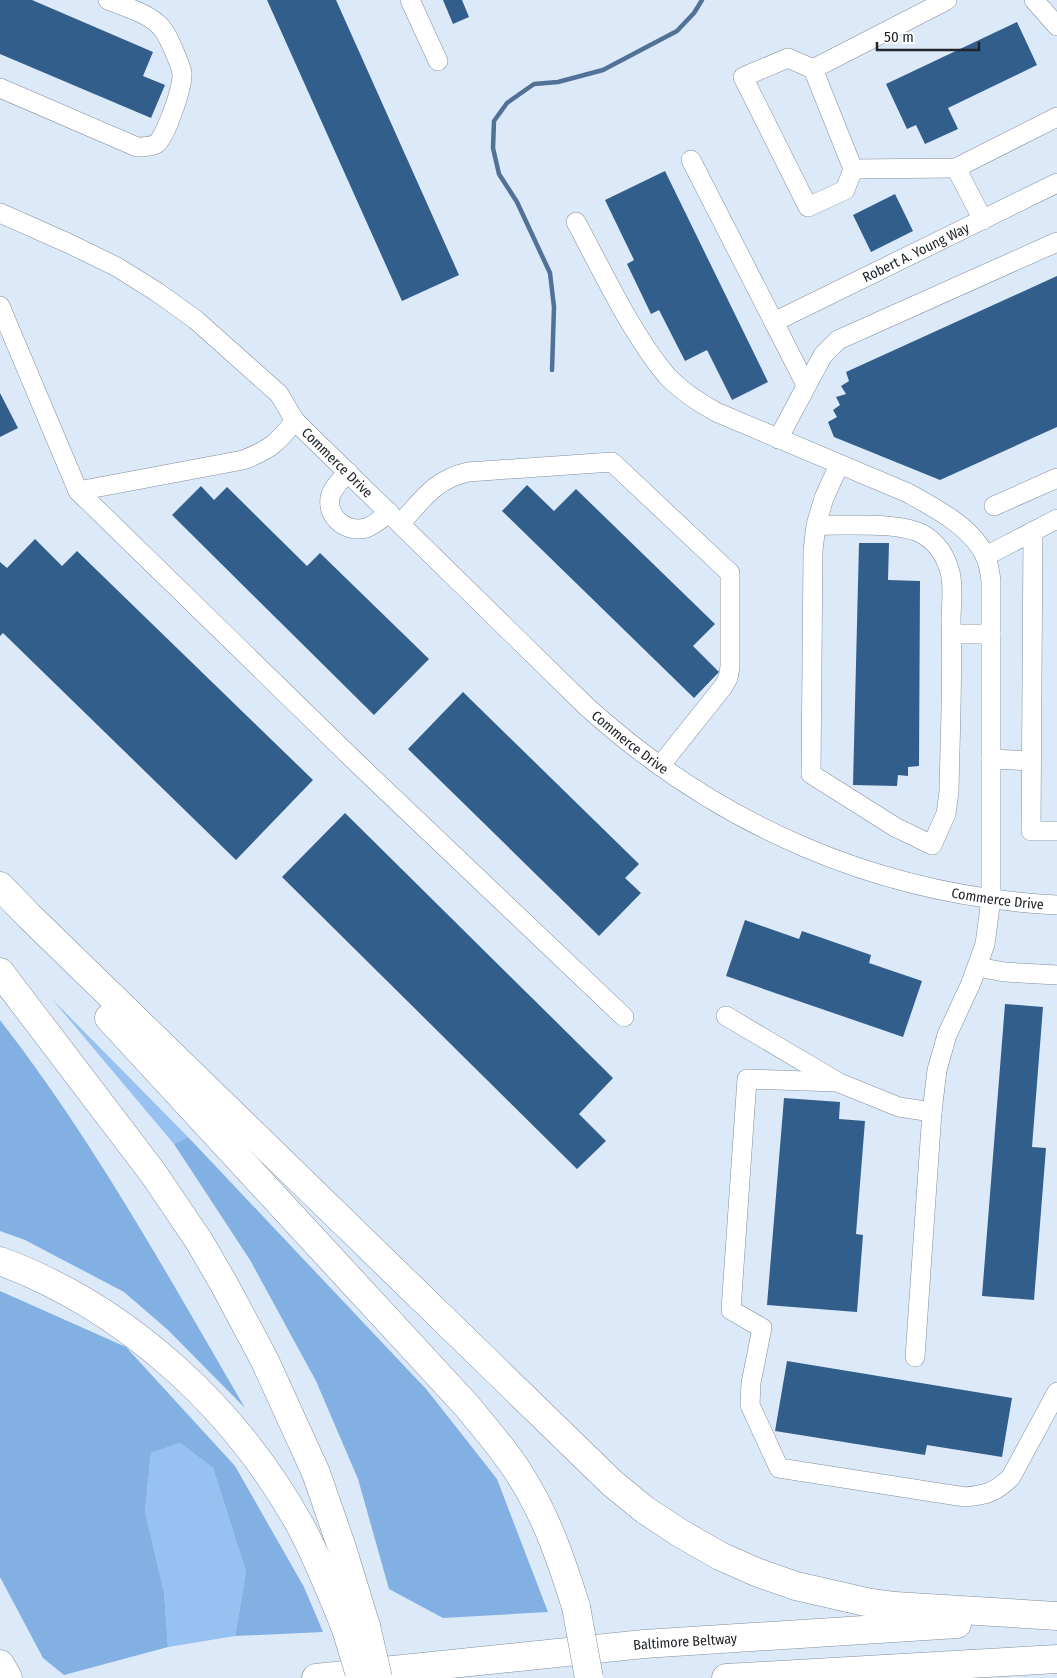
<svg xmlns="http://www.w3.org/2000/svg" width="1057" height="1678" viewBox="0 0 1057 1678" font-family="'Fira Sans Condensed',sans-serif">
	<style>
		.green { fill: #96c1f0 }
		.forest { fill: #82b0e3 }
		.lines { fill: none; stroke-linecap: round; stroke-linejoin: round }
		.stream { stroke: #517296; stroke-width: 4.5 }
		.building { fill: #325e8c }
		.minor-casing { stroke: #818e9c; stroke-width: 20 }
		.highway-casing { stroke: #818e9c; stroke-width: 29 }
		.minor { stroke: #fff; stroke-width: 19 }
		.highway { stroke: #fff; stroke-width: 28 }
		.highway-bridge-casing { stroke: #818e9c; stroke-width: 29; stroke-linecap: butt }
		.highway-bridge { stroke: #fff; stroke-width: 28 }
		.labels { text-anchor: middle; dominant-baseline: central; stroke-width: 5; stroke-linejoin: round; paint-order: stroke }
		.street-label { font-size: 14px; fill: #20252a; stroke: #fff }
	</style>
	<rect width="100%" height="100%" fill="#dce9f9"/>
	<path class="green" d="M52,999L188,1137L174,1144Z
		M180,1443L213,1468L246,1572L235,1636L168,1647L164,1592L145,1511L151,1453Z"/>
	<path class="forest" d="M0,1020C94,1141 168,1276 245,1408L168,1330L124,1292L25,1240L0,1231Z
		M188,1137L427,1390L497,1479L548,1612L443,1618L389,1589L358,1479L316,1381L250,1260L174,1144Z
		M0,1291L126,1347L235,1466L304,1587L323,1632L235,1636L246,1572L213,1468L180,1443L151,1453L145,1511L164,1592L168,1647L64,1675L43,1658L0,1577Z"/>
	<g class="lines">
		<path class="stream" d="M552,370L554,307L550,273L517,202L499,174L493,148L494,121L507,103L534,84L558,82L603,70L677,31L694,13L702,0"/>
	</g>
	<path class="building" d="M0,0H32L153,52L143,76L165,85L151,118L0,54Z
		M267,0H336L459,275L402,301Z
		M443,0H462L469,17L453,24Z
		M1017,22L1037,65L948,108L958,129L925,144L916,125L907,129L886,84Z
		M665,171L768,382L732,400L707,350L685,361L659,310L651,314L627,264L634,260L605,200Z
		M895,194L913,231L871,252L853,215Z
		M1057,276V427L940,480L834,437L828,422L837,417L833,410L840,405L836,397L846,394L841,386L849,381L846,372Z
		M0,393L18,428L0,437Z
		M527,485L554,511L576,489L715,624L693,646L719,672L694,698L502,511Z
		M201,486L214,500L227,487L307,566L320,553L429,659L374,715L172,515Z
		M35,539L62,566L77,551L313,780L236,860L3,633L0,636V562L7,568Z
		M859,543H889L888,580L920,581L919,766L908,767V776L898,775L897,786L853,785Z
		M463,692L639,864L625,878L641,893L599,936L408,749Z
		M345,813L613,1078L579,1114L606,1141L577,1169L282,877Z
		M745,920L799,939L802,931L871,955L869,963L922,981L903,1037L726,976Z
		M1005,1004L1043,1007L1032,1147L1046,1148L1034,1300L982,1296Z
		M784,1098L840,1102L839,1119L865,1121L856,1234L863,1235L857,1312L767,1305Z
		M787,1361L1012,1398L1002,1457L927,1445L925,1455L775,1431Z"/>
	<g class="lines">
		<defs>
			<g id="minor">
				<path d="M410,0L438,61"/>
				<path d="M947,0L813,69L853,169L956,168L1057,117"/>
				<path d="M1034,0L1057,26"/>
				<path d="M813,69L788,58L743,77L808,207L845,190L853,169"/>
				<path d="M0,88L137,147C143,147 150,147 156,144C166,137 183,86 182,73C181,66 169,38 164,31C153,14 127,8 108,0"/>
				<path d="M691,160L806,385"/>
				<path d="M956,168L983,220"/>
				<path id="s1" d="M0,213L70,244L117,267L157,292L196,320L279,394L295,421L587,707C719,826 879,896 1057,905"/>
				<path d="M576,222C603,272 631,333 667,376C681,391 698,402 716,412L908,493C935,508 974,528 986,558C989,565 990,573 991,581V899L985,944L971,983L947,1035L937,1070L932,1112L915,1357"/>
				<path d="M0,306L78,491L361,767L624,1017"/>
				<path id="s2" d="M774,322L1057,183"/>
				<path d="M778,439L823,355L838,340L1057,242"/>
				<path d="M348,472C341,480 332,488 330,498C327,519 348,533 366,528C375,525 382,518 389,512"/>
				<path d="M78,491L243,460C271,449 276,444 295,421"/>
				<path d="M994,506L1057,478"/>
				<path d="M401,523C423,499 434,480 468,472L612,462L730,573V667L728,678L723,687L660,766"/>
				<path d="M816,525L813,551L811,774L895,827L932,845L946,814L949,792C950,735 953,678 951,621C951,606 954,587 950,572C946,557 937,543 924,535C901,521 844,526 816,525L824,498L839,465"/>
				<path d="M1033,531L1031,831H1057"/>
				<path d="M986,556L1057,519"/>
				<path d="M952,634H991"/>
				<path d="M991,759L1031,761"/>
				<path d="M978,967L1004,972L1057,975"/>
				<path d="M726,1016L836,1081"/>
				<path d="M932,1112L899,1107L837,1082L747,1079L731,1310L762,1328L751,1383L750,1405L779,1468L965,1497C986,1495 996,1492 1011,1477L1057,1392"/>
			</g>
			<g id="highway">
				<path d="M0,886L29,916L578,1450L612,1483L645,1510L680,1533L720,1556L756,1572L796,1586L866,1602L895,1606L1057,1616"/>
				<path d="M0,972L153,1173L199,1241L224,1284L265,1361L316,1473L342,1548L366,1626"/>
				<path d="M109,1018L467,1406C487,1431 509,1455 525,1483C548,1521 563,1565 576,1607"/>
				<path d="M0,1261C127,1308 235,1408 300,1525C318,1559 332,1594 346,1629"/>
				<path d="M0,1664L8,1678"/>
				<path id="s3" d="M316,1678L644,1644L957,1624"/>
				<path d="M726,1678L1057,1659"/>
			</g>
		</defs>
		<use href="#minor" class="minor-casing"/>
		<use href="#highway" class="highway-casing"/>
		<use href="#minor" class="minor"/>
		<use href="#highway" class="highway"/>
		<defs>
			<path id="highway-bridge" d="M576,1607L589,1678
				M366,1626L378,1678
				M346,1629L359,1672"/>
		</defs>
		<use href="#highway-bridge" class="highway-bridge-casing"/>
		<use href="#highway-bridge" class="highway-bridge"/>
	</g>
	<g class="labels">
		<g class="street-label">
			<text stroke="none"><textPath href="#s2" startOffset="158">Robert A. Young Way</textPath></text>
			<text stroke="none"><textPath href="#s1" startOffset="426">Commerce Drive</textPath></text>
			<text stroke="none"><textPath href="#s1" startOffset="831">Commerce Drive</textPath></text>
			<text stroke="none"><textPath href="#s1" startOffset="1236">Commerce Drive</textPath></text>
			<text stroke="none"><textPath href="#s3" startOffset="371">Baltimore Beltway</textPath></text>
		</g>
	</g>
	<path d="M877 42v8h102v-8" fill="none" stroke="#20252a" stroke-width="2.5"/>
	<text x="884" y="42" font-size="15" fill="#20252a" stroke="#ffffff" stroke-width="4" paint-order="stroke">50 m</text>
</svg>
